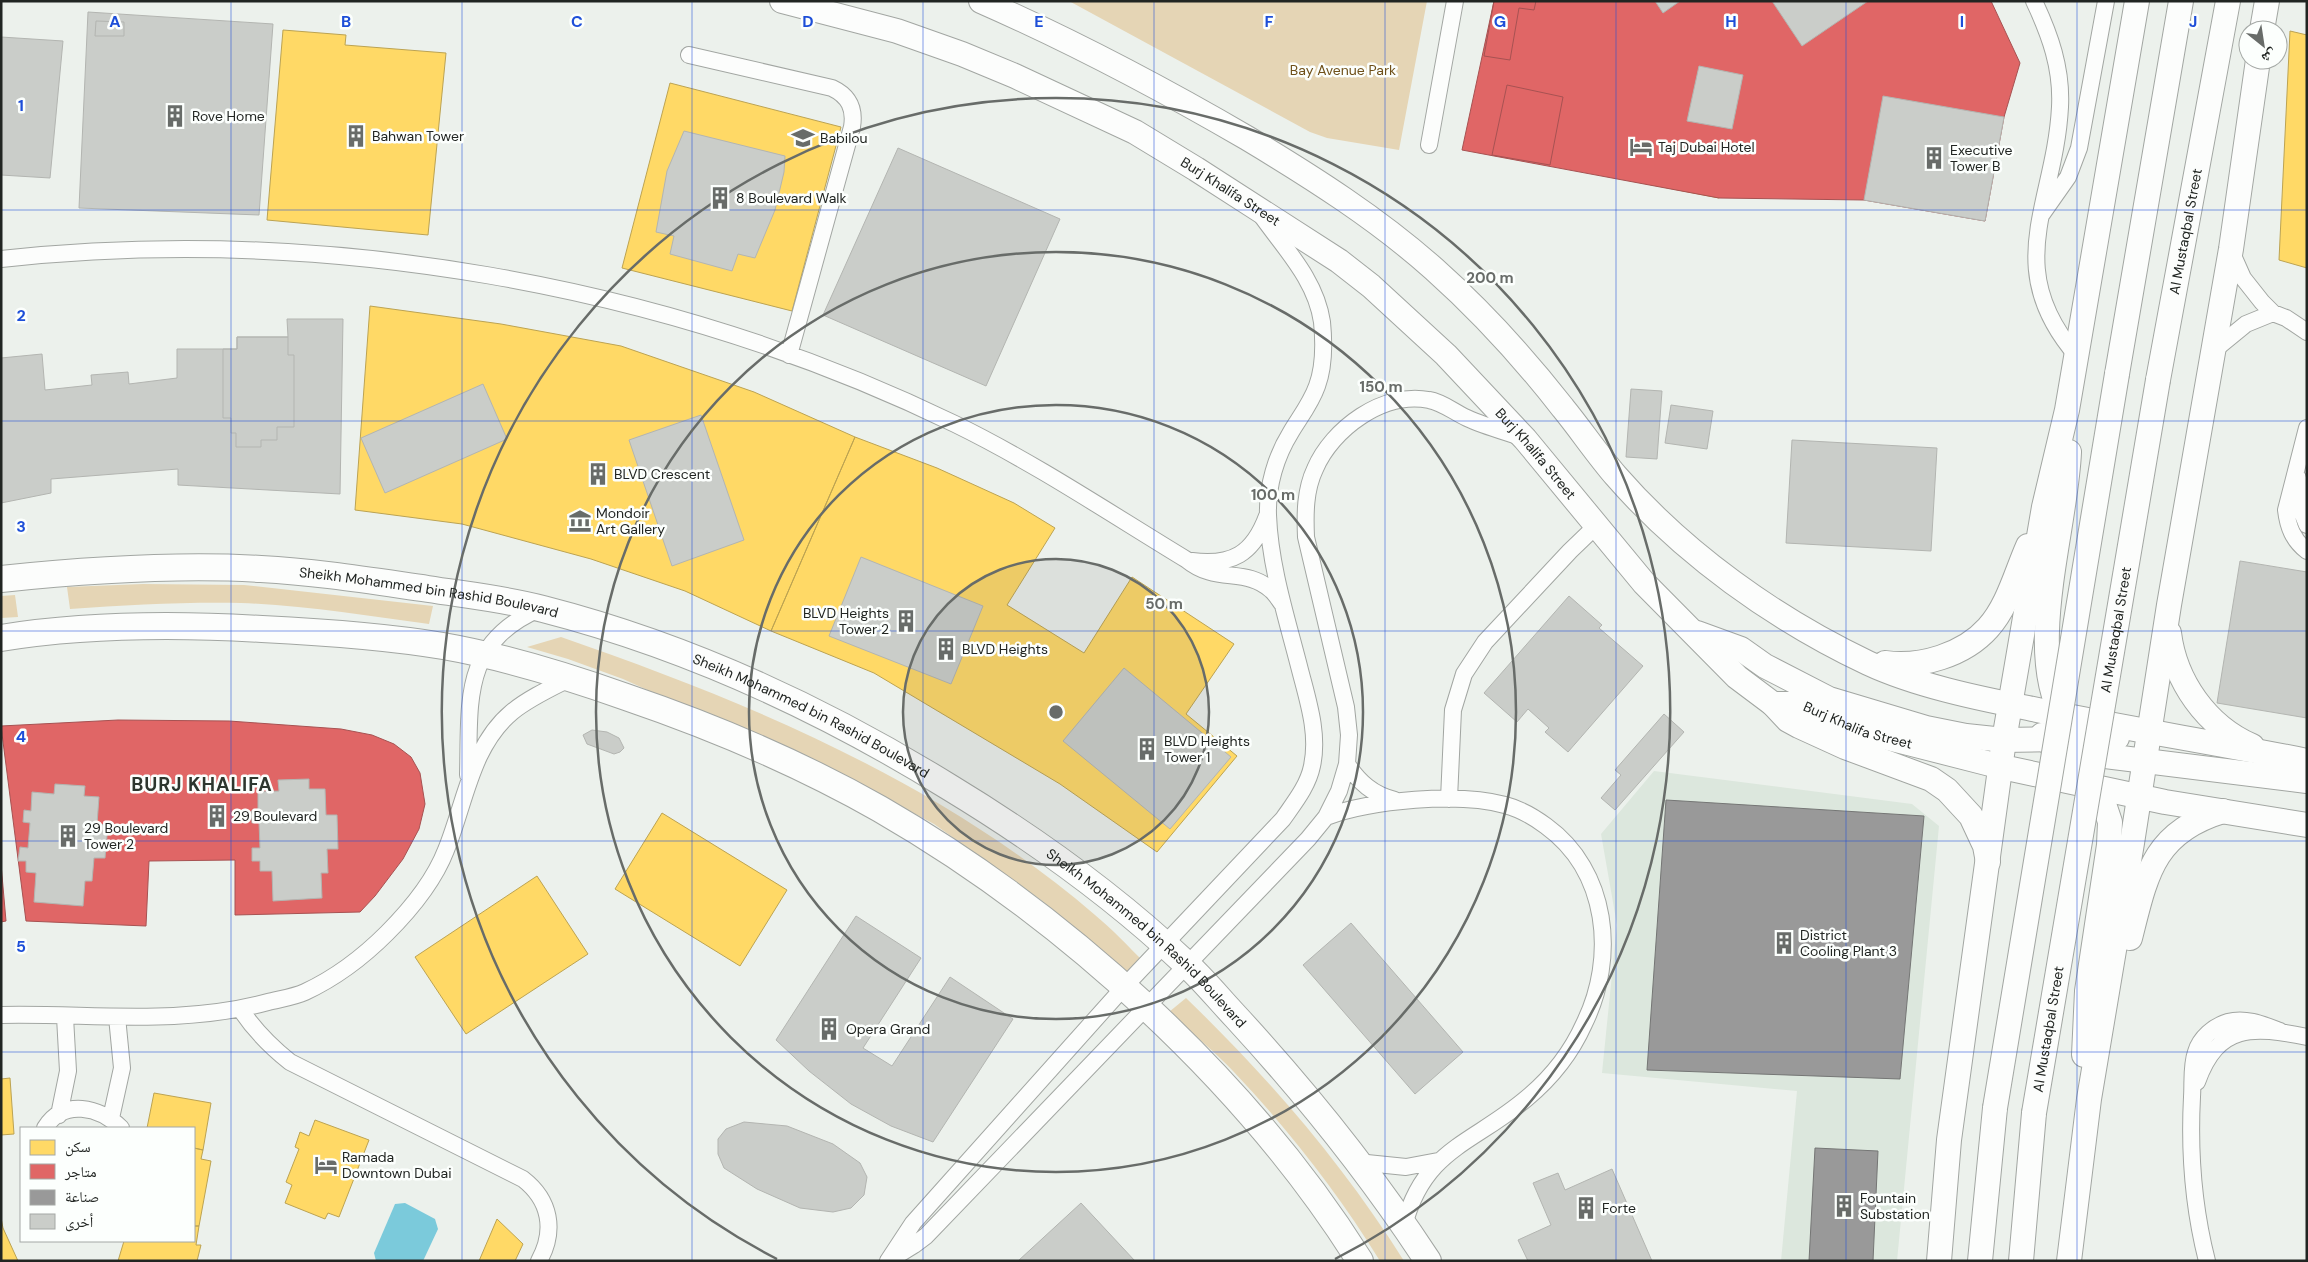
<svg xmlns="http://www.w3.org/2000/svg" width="2308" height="1262" viewBox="0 0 2308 1262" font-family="'DM Sans','Noto Naskh Arabic',sans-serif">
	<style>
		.built { fill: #dce7dd }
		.green { fill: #e5d5b5 }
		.water { fill: #7bcadb }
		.homes { fill: #ffd966; stroke: #bca352 }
		.shops { fill: #e06666; stroke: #a75252 }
		.industry { fill: #999; stroke: #757675 }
		.building { fill: #cacdc9; stroke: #b3b5b1 }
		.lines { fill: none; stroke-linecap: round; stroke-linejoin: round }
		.street-casing { stroke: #a2a6a2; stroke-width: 18 }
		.secondary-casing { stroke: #a2a6a2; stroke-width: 26 }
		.primary-casing { stroke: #a2a6a2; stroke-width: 28 }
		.street { stroke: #fcfdfc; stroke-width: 16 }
		.secondary { stroke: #fcfdfc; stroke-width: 24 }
		.primary { stroke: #fcfdfc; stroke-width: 26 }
		.secondary-bridge-casing { stroke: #a2a6a2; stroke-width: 26; stroke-linecap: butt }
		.secondary-bridge { stroke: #fcfdfc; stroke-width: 24 }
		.grid { fill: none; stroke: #1d4ed8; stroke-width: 1; stroke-opacity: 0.55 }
		.ring { fill: none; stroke: #686c69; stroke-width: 2.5 }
		.labels { text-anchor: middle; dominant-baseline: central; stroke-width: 5; stroke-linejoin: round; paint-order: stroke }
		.park-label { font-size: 14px; fill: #6f5019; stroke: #fcfffd }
		.poi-label { font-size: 14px; fill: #212522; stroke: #fcfffd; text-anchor: start }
		.street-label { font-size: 14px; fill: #212522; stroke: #fcfffd }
		.district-label { font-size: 19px; font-weight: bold; letter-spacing: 1px; fill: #2d362e; stroke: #fcfffd }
		.grid-label { font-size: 16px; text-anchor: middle; font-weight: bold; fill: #1d4ed8; stroke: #fcfffd; stroke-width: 5; stroke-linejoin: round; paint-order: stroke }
		.centre { fill: #686c69; stroke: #fcfffd; stroke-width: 2.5 }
		.ring-label { font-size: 15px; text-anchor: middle; font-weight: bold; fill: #686c69; stroke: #fcfffd; stroke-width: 5; stroke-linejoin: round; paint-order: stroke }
	</style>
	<rect width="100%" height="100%" fill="#ecf1ec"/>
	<path class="built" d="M1654,771L1912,804L1939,826L1897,1261H1781L1797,1091L1602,1073L1617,925L1601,834Z"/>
	<path class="green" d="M1069,1H1427L1399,150L1327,138L1310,132Z
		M143,584L244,585L433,606L429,624C367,616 304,605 241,603C183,602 127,605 70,609L67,587Z
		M15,595L18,617L1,618V596Z
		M561,637C749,702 942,783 1095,915C1112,929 1128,946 1144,962L1128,976L1083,934L1041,900L934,824L882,796L623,679L568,659L527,647Z
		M1186,998C1268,1077 1343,1164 1404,1261H1380C1338,1193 1288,1129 1233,1071C1213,1050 1190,1032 1169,1012Z"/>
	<path class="water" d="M405,1203L435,1219L438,1229L423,1261H376L374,1253L395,1204Z"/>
	<path class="homes" d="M283,30L346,35L345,45L446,53L428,235L267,220Z
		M2290,31L2307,35V268L2279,260Z
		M670,83L841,127L792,311L622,268Z
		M1563,97L1732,129L1719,198L1550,165Z
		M370,306L501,324L621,346L754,392L855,437L771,631L685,591L591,559L462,524L355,510Z
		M855,437L937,468L1014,503L1055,528L1007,605L1084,653L1132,577L1234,644L1186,714L1237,756L1157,852L1060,784L874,673L771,631Z
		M662,813L787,890L740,966L615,889Z
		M537,876L588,954L466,1034L415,957Z
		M10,1078L14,1134L1,1135V1079Z
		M154,1093L211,1103L203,1150L194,1148V1128H147Z
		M315,1120L369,1140L339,1217L328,1213L325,1219L285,1203L292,1185L286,1182L299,1149L295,1147L300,1132L309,1136Z
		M194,1148L203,1150L201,1159L211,1161L199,1226H194Z
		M1,1218L3,1228L18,1261H1Z
		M497,1219L523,1244L515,1261H479Z
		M194,1226H199L196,1245H201L197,1261H118L124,1241H194Z"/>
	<path class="shops" d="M1494,1H1536L1534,10L1519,8L1510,60L1484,56Z
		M1494,1H1991L2020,63L2004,117L1985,221L1864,200L1719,198L1462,150Z
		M1507,85L1563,97L1550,165L1492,155Z
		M118,720L229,721L341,729L372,735L394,744L411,757L420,773L425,804L419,829L403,859L375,896L360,912L235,915V860L149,861L146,926L26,921L1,726Z
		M1,864L6,921L1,922Z"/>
	<path class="industry" d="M1666,800L1924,816L1900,1079L1647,1070Z
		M1815,1148L1878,1151L1873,1261H1809Z"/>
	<path class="building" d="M1655,1H1680L1663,13Z
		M1772,1H1868L1802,46Z
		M88,12L273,24L259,215L79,208Z
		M96,21L124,22V36H95Z
		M1,37L63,41L50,178L1,175Z
		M1699,66L1743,75L1732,129L1687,121Z
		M1883,96L2004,117L1985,221L1864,200Z
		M684,131L785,156L784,172L775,210L755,258L738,254L732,271L670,254L674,236L656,232L667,171Z
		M898,148L1060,219L986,386L823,315Z
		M287,319H343L340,494L178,485V469L51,479V493L1,503V358L42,354L45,390L92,385L91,375L128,372L129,384L177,378V349H237V337H288Z
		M237,337H288V355H294V427H277V440H261V447H236V433H231V418H223V349H237Z
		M483,384L507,439L385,493L361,438Z
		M1631,389L1662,391L1657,459L1626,457Z
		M1671,405L1713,411L1707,449L1665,443Z
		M701,415L744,540L672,566L629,440Z
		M1792,440L1937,448L1931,551L1786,543Z
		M861,557L983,606L951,684L829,636Z
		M2240,561L2307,572V718L2217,703Z
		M1569,596L1602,625L1599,628L1643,666L1568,752L1545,732L1549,728L1528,709L1517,722L1484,693Z
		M1124,668L1231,757L1170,829L1063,741Z
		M1664,714L1684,732L1615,810L1601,798L1621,775L1615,770Z
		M592,730L607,732L619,738L624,748L620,752L614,754L587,744L583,735Z
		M309,779V789H325L326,815H337L338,849H327L328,873H321L322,898L273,901L272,871H260V861H252V848H260L259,822L252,823L251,811L258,810V792L279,791L278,780Z
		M55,784L85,786L84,796L99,797L97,824L108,825L105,858H94L92,881H85L83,906L34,902L36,873L26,872V861H18L20,847L28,848L30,823L23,822L24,810L31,811L32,792L54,794Z
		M856,916L921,958L863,1048L892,1066L950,977L1013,1019L933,1142L891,1126L851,1104L809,1071L776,1040Z
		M1351,923L1463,1052L1415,1094L1303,965Z
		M744,1122L787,1126L833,1144L860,1163L867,1177L864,1195L851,1208L833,1212L800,1208L757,1189L724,1168L718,1154V1139L726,1129Z
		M1612,1169L1652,1261H1528L1518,1240L1551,1225L1533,1183L1558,1173L1565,1190Z
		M1081,1203L1135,1261H1018Z"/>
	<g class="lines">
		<defs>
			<path id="street" d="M2034,1C2050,35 2062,68 2060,107C2055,204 2000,267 2077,356
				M689,55L832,88C849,96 855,109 852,127L789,355
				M1429,145L1455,1
				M2042,214L2068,177L2079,148L2106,1
				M2231,251L2243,278L2262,302L2273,313L2286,318L2307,332
				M1,259C321,224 665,283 955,424C1035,463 1111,514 1187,560C1216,584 1246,567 1271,590C1276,594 1279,600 1283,605
				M2213,351L2246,324L2273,313
				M2307,428L2286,510C2288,527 2293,540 2307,551
				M2298,478L2301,510L2307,525
				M1192,561C1232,566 1253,554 1267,516
				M1347,764C1359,782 1373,795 1395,800
				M468,775C470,700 461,643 541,608
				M1449,799L1453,710L1464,674L1485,642L1570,551L1595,527
				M1326,817C1371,800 1459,792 1505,805C1520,809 1534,817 1546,826C1608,871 1617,957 1584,1024C1571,1053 1551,1078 1527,1098C1473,1144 1425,1148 1404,1225
				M241,1010C255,1031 270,1046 290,1062L523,1179C550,1200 556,1230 539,1261
				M1,1015C91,1013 180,1026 268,1002C280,999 294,997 305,992C335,978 364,956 387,933C411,909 434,881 446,850C465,804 471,746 512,712C529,698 551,688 571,678
				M2197,1082C2218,1023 2253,1026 2307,1037
				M59,1115L68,1071L65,1017
				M111,1118L122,1068L117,1017
				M45,1128C63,1098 100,1107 121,1128
				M1357,1162L1406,1167L1438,1161
				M888,1261L913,1223L1124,987L1283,819C1294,803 1308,786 1312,766C1319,734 1308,701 1300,670C1287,619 1270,567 1268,515C1267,486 1276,456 1291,432C1300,417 1311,403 1317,386C1324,367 1324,342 1322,322C1316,280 1285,249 1261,215
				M888,1261L914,1245L926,1236L1308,839L1326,817L1339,791L1347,764L1349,735L1346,707L1306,537C1305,514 1305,490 1315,469C1332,429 1383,391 1429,400C1442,402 1454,412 1467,418C1484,426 1503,431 1521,437
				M2207,1261C2193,1206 2189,1154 2192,1097C2193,1082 2191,1066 2196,1052C2200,1038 2214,1026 2228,1022C2246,1017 2264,1025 2280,1031"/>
			<g id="secondary">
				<path id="s1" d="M782,1L897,31L962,54L1015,76L1135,132L1196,169L1339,261L1371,286L1446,355L1525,439L1644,583L1737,677L1773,704L1788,720L1799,726L1845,747L1931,779L1947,790L1971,816L1985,846L1988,862"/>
				<path d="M981,1C1072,41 1161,88 1247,138C1312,177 1378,219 1434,269C1481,311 1524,358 1563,408C1581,430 1597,454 1616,476C1684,554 1775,619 1868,663C1915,685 1977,698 2028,708C2120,728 2214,742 2307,761"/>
				<path d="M2262,30L2267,1"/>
				<path d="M2117,374L2181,1"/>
				<path id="s2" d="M2158,380L2228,1"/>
				<path d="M1697,633L1741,649L1765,666L1829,699L1926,728L1966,736L2004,740L2117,738"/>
				<path d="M2169,633C2175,681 2206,726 2252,746"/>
				<path d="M1885,663C1920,668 1964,655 1988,628C2008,606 2016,573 2028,546"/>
				<path id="s3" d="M1773,704H1801L1865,732L2002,767L2165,802L2307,825"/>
				<path d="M2064,719C2024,651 2066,529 2069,452"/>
				<path d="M2042,735L2103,801L2110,822L2109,845L2087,991L2084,1055"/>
				<path d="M2075,755L2089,754L2307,781"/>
				<path d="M2130,938C2146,875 2153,832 2223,811"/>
				<path d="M1939,1261L1949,1140L2004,740L2044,507L2067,410L2137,1"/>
				<path d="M1980,1261L1995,1108"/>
				<path d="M2021,1261L2034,1113"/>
				<path d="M2069,1261L2089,1099L2132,843L2169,605L2231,249L2258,60"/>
			</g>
			<g id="primary">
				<path id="s4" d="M1,579C87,570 175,564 261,569C317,572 372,581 428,589C466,595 506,599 543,609C687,646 823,709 949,787C1033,838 1113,895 1184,962C1203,979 1219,999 1236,1017C1306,1093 1371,1174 1428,1261"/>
				<path d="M1,638C87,624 176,624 262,629C322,632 384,636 443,646C506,657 567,676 626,697C714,727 799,763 880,809C1064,915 1247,1081 1360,1261"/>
			</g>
		</defs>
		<use href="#street" class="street-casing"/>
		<use href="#secondary" class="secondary-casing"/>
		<use href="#primary" class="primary-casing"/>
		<use href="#street" class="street"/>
		<use href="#secondary" class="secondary"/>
		<use href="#primary" class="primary"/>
		<defs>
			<g id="secondary-bridge">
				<path d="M1995,1108L2117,374"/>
				<path id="s5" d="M2034,1113L2158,380"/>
			</g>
		</defs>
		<use href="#secondary-bridge" class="secondary-bridge-casing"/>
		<use href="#secondary-bridge" class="secondary-bridge"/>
	</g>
	<path class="grid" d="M231,1V1261M462,1V1261M692,1V1261M923,1V1261M1154,1V1261M1385,1V1261M1616,1V1261M1846,1V1261M2077,1V1261M1,210H2307M1,421H2307M1,631H2307M1,841H2307M1,1052H2307"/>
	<circle cx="1056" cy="712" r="153" fill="#686c69" fill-opacity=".12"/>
	<g class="ring">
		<circle cx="1056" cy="712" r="153"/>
		<circle cx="1056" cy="712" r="307"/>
		<circle cx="1056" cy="712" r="460"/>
		<path d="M777 1259A614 614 0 1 1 1335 1259"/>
	</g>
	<defs>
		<symbol id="building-bare" viewBox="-9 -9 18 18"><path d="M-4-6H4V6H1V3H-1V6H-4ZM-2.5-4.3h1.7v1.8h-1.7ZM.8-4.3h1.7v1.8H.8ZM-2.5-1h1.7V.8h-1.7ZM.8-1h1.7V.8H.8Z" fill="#686c69" stroke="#fcfffd" stroke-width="2.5" paint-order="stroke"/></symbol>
		<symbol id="school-bare" viewBox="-9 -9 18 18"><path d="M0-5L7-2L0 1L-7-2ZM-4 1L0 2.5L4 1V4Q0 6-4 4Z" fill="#686c69" stroke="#fcfffd" stroke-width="2.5" paint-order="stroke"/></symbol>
		<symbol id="hotel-bare" viewBox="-9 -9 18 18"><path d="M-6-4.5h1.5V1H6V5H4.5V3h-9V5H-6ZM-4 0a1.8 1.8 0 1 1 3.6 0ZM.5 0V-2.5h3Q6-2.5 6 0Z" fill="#686c69" stroke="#fcfffd" stroke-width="2.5" paint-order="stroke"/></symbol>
		<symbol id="museum-bare" viewBox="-9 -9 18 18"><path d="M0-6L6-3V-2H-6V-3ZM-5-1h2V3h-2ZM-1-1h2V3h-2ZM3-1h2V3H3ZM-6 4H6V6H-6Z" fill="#686c69" stroke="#fcfffd" stroke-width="2.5" paint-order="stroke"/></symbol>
	</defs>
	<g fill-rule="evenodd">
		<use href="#building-bare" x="159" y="100" width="32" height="32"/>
		<use href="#building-bare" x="340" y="120" width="32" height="32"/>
		<use href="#school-bare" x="787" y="122" width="32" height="32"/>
		<use href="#hotel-bare" x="1625" y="131" width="32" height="32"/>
		<use href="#building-bare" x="1918" y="142" width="32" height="32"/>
		<use href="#building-bare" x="704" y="182" width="32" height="32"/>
		<use href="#building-bare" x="582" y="458" width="32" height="32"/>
		<use href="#museum-bare" x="564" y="505" width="32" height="32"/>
		<use href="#building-bare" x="890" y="605" width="32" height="32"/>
		<use href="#building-bare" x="930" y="633" width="32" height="32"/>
		<use href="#building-bare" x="1131" y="733" width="32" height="32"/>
		<use href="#building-bare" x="201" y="800" width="32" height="32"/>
		<use href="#building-bare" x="52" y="820" width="32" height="32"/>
		<use href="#building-bare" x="1768" y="927" width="32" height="32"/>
		<use href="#building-bare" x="813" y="1013" width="32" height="32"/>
		<use href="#hotel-bare" x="310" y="1149" width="32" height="32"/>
		<use href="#building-bare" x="1828" y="1190" width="32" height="32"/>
		<use href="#building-bare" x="1570" y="1192" width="32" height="32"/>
	</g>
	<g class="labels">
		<g class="park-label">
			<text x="1343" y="70">Bay Avenue Park</text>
		</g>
		<g class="poi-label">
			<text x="192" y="116">Rove Home</text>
			<text x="372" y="136">Bahwan Tower</text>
			<text x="820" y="138">Babilou</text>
			<text x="1658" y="147">Taj Dubai Hotel</text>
			<text x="1950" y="150">Executive<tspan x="1950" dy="16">Tower B</tspan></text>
			<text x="736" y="198">8 Boulevard Walk</text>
			<text x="614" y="474">BLVD Crescent</text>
			<text x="596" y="513">Mondoir<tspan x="596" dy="16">Art Gallery</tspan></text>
			<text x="889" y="613" text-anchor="end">BLVD Heights<tspan x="889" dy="16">Tower 2</tspan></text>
			<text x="962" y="649">BLVD Heights</text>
			<text x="1164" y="741">BLVD Heights<tspan x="1164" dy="16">Tower 1</tspan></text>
			<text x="233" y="816">29 Boulevard</text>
			<text x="84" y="828">29 Boulevard<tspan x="84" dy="16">Tower 2</tspan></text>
			<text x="1800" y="935">District<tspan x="1800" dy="16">Cooling Plant 3</tspan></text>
			<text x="846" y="1029">Opera Grand</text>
			<text x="342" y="1157">Ramada<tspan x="342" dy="16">Downtown Dubai</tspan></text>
			<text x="1860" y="1198">Fountain<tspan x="1860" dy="16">Substation</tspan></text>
			<text x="1602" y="1208">Forte</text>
		</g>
		<g class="street-label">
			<text stroke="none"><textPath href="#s1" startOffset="490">Burj Khalifa Street</textPath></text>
			<text stroke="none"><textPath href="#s2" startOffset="151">Al Mustaqbal Street</textPath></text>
			<text stroke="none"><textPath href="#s1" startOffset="895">Burj Khalifa Street</textPath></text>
			<text stroke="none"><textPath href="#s4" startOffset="430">Sheikh Mohammed bin Rashid Boulevard</textPath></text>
			<text stroke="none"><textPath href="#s5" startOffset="490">Al Mustaqbal Street</textPath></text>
			<text stroke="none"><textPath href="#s4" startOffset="835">Sheikh Mohammed bin Rashid Boulevard</textPath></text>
			<text stroke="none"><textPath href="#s3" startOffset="89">Burj Khalifa Street</textPath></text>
			<text stroke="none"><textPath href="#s4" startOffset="1240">Sheikh Mohammed bin Rashid Boulevard</textPath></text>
			<text stroke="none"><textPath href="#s5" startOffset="85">Al Mustaqbal Street</textPath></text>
		</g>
		<g class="district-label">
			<text x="202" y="784">BURJ KHALIFA</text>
		</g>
	</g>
	<g class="grid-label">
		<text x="115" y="27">A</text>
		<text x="346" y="27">B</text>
		<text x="577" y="27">C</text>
		<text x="808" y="27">D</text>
		<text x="1039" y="27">E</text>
		<text x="1269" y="27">F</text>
		<text x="1500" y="27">G</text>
		<text x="1731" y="27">H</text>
		<text x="1962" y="27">I</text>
		<text x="2193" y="27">J</text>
		<text x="21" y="111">1</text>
		<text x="21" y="321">2</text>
		<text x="21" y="532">3</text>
		<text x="21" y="742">4</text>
		<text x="21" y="952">5</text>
	</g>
	<circle cx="1056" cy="712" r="8" class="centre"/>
	<g class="ring-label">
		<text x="1490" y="283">200 m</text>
		<text x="1381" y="392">150 m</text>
		<text x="1273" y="500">100 m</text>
		<text x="1164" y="609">50 m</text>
	</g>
	<rect width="2308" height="1262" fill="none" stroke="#212522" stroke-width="5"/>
	<rect x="20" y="1127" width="175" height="115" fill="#fcfffd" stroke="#a4a8a5"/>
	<rect x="30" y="1140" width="25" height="15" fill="#ffd966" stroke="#a4a8a5"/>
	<text x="65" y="1152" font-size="15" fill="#212522">سكن</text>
	<rect x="30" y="1164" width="25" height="15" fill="#e06666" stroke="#a4a8a5"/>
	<text x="65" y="1177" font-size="15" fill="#212522">متاجر</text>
	<rect x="30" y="1190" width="25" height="15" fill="#999999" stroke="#a4a8a5"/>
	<text x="65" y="1202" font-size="15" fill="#212522">صناعة</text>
	<rect x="30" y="1214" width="25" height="15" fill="#cacdc9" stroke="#a4a8a5"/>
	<text x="65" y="1227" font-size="15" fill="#212522">أخرى</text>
	<g transform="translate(2263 45) rotate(150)"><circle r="24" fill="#fcfffd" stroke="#a4a8a5"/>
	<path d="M0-4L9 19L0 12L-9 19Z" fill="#686c69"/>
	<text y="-8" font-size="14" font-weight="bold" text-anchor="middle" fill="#212522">ش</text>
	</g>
</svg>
